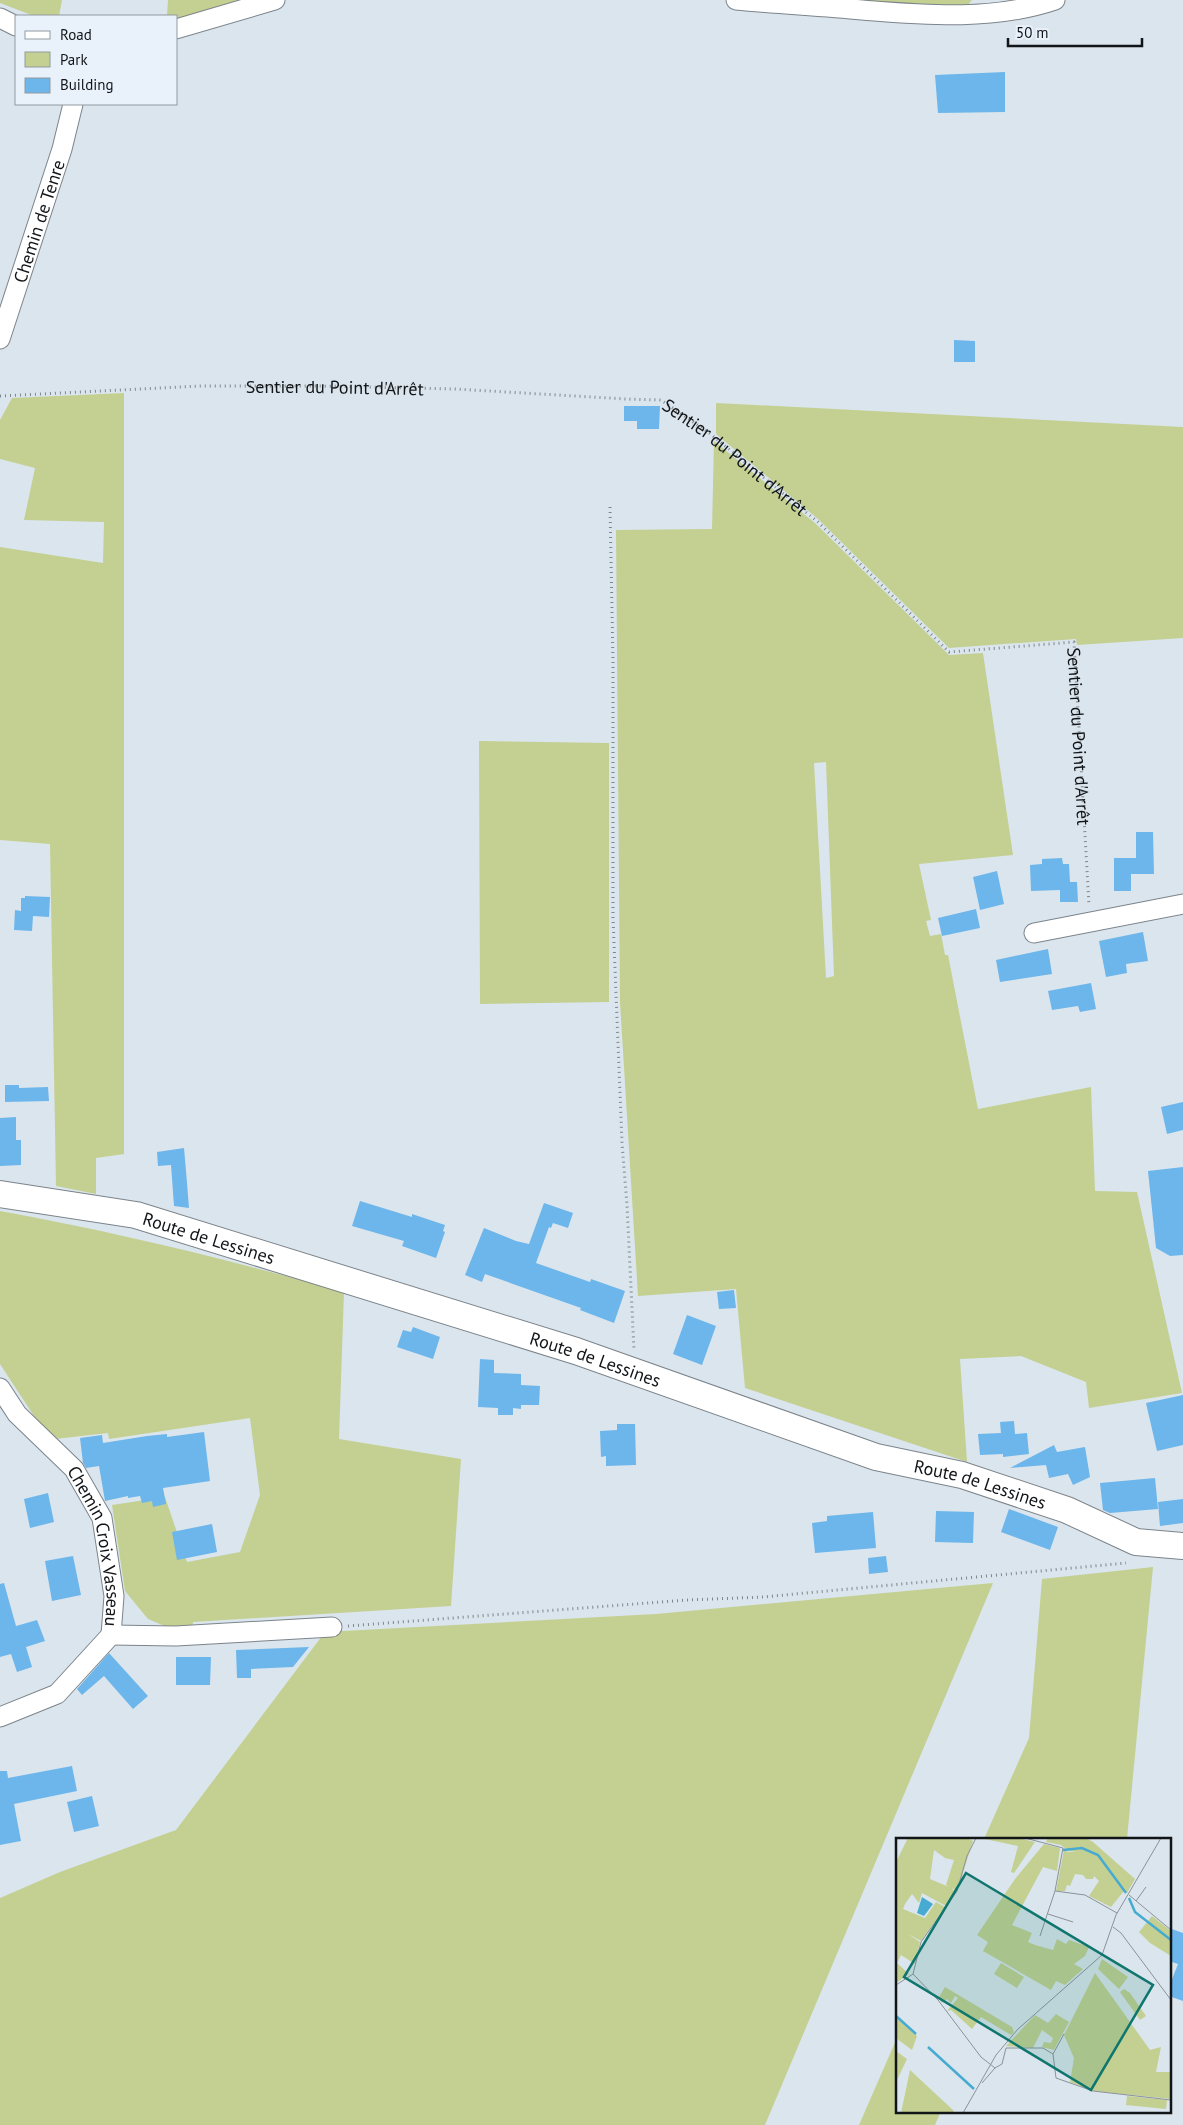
<svg xmlns="http://www.w3.org/2000/svg" width="1183" height="2125" viewBox="0 0 1183 2125" font-family="'PT Sans',sans-serif">
	<style>
		.green { fill: #c3d091; fill-rule: evenodd }
		.building { fill: #6cb6eb }
		.lines { fill: none; stroke-linecap: round; stroke-linejoin: round }
		.minor-casing { stroke: #7c848b; stroke-width: 21 }
		.secondary-casing { stroke: #7c848b; stroke-width: 28 }
		.path { stroke: #7f868b; stroke-width: 3; stroke-dasharray: 1 4; stroke-linecap: butt }
		.minor { stroke: #fff; stroke-width: 19 }
		.secondary { stroke: #fff; stroke-width: 26 }
		.labels { text-anchor: middle; dominant-baseline: central; stroke-width: 4.5; stroke-linejoin: round; paint-order: stroke }
		.street-label { font-size: 18px; fill: #121518; stroke: #e9f2fa }
		.inset-river { fill: none; stroke: #47abd1; stroke-width: 2.5 }
		.inset-road { fill: none; stroke: #8b9298; stroke-width: 1 }
		.view { fill: #0f766e; fill-opacity: 0.15; stroke: #0f766e; stroke-width: 2.5 }
		.inset-edge { fill: none; stroke: #121518; stroke-width: 2.5 }
	</style>
	<rect width="100%" height="100%" fill="#dbe5ed"/>
	<path class="green" d="M0,0H62L59,16H34L0,3Z
		M168,0H253L176,23V16H167Z
		M804,0H972L965,8Z
		M124,393V1154L96,1158V1194L56,1186L50,844L0,840V547L103,563L104,522L24,520L35,468L0,459V420L12,398Z
		M716,403L1183,427V638L1077,645L1076,639L949,648L818,519L716,434Z
		M714,441L815,523L949,655L983,653L1013,855L919,864L931,920L926,921L930,936L941,934L945,955H948L978,1109L1091,1087L1095,1191L1137,1192L1182,1393L1089,1408L1086,1382L1021,1356L960,1359L967,1462L745,1388L736,1289L638,1296L620,1002L616,530L712,529ZM826,762L834,976L826,978L814,763Z
		M479,741L609,743V1002L480,1004Z
		M0,1211C116,1232 230,1260 344,1292L339,1439L461,1459L451,1606L193,1622L192,1628L167,1627L148,1619L125,1591L112,1505L165,1497L187,1562L240,1552L260,1495L250,1418L109,1439L108,1433L55,1439L34,1416L0,1364Z
		M1153,1567L1127,1839H984L1029,1738L1042,1579Z
		M993,1583L765,2125H0V1898L60,1872L176,1830L325,1632L656,1614Z
		M897,2038V2111H941L935,2125H859Z"/>
	<path class="building" d="M1005,72V112L938,113L935,75Z
		M954,340L975,341V362H954Z
		M624,406H660L659,429H637V421H624Z
		M1136,832H1153L1154,874H1131V891H1114V858H1136Z
		M1062,858L1063,864H1069L1070,882H1077L1078,902H1060V890L1031,891L1030,865L1042,864V859Z
		M997,871L1004,904L980,910L973,877Z
		M25,896L50,897L49,917L33,916L32,931L14,930L15,910L21,911V898H25Z
		M976,909L980,928L942,936L938,918Z
		M1143,932L1148,961L1126,964L1127,973L1106,977L1099,941Z
		M1048,949L1052,974L1000,982L996,960Z
		M1091,983L1096,1009L1080,1012L1078,1006L1052,1010L1048,991Z
		M5,1085H19V1088L48,1087L49,1101L5,1102Z
		M1183,1102V1130L1167,1134L1161,1107Z
		M16,1117V1140H21V1165L0,1166V1118Z
		M184,1148L186,1171L189,1208L174,1206L171,1165L158,1166L157,1152Z
		M1183,1167V1255L1170,1256L1156,1248L1148,1171Z
		M360,1201L412,1217V1214L445,1225L443,1231L445,1232L436,1258L402,1246L404,1241L352,1226Z
		M544,1203L573,1213L568,1228L553,1223L551,1228L549,1227L536,1263L590,1282L591,1279L625,1291L614,1323L580,1310L581,1308L485,1274L482,1282L465,1275L484,1228L516,1241L529,1244Z
		M734,1290L736,1308L719,1309L717,1292Z
		M687,1315L716,1326L702,1365L673,1354Z
		M413,1327L440,1337L433,1359L397,1347L403,1330L411,1332Z
		M480,1359L494,1360V1373L521,1374V1385L540,1386L539,1405H521V1409L513,1408V1415H498V1408L478,1407Z
		M1183,1395V1445L1157,1451L1146,1403Z
		M1014,1421L1015,1434L1027,1433L1029,1454L1003,1457V1454L980,1455L978,1434L1001,1433L1000,1422Z
		M617,1424H635L636,1465L606,1466V1456L601,1457L600,1431L617,1430Z
		M204,1432L210,1481L163,1488L166,1504L153,1507L152,1501L142,1503L140,1496L128,1498V1496L105,1501L99,1466L86,1468L83,1463L80,1438L102,1435L103,1443L147,1436L167,1434V1437Z
		M1054,1445L1057,1452L1085,1447L1090,1477L1073,1485L1068,1474L1049,1478L1046,1465L1010,1468Z
		M1155,1478L1158,1509L1110,1513L1103,1510L1100,1483Z
		M48,1493L54,1522L30,1528L24,1499Z
		M1183,1499V1523L1160,1526L1158,1502Z
		M1009,1509L1058,1527L1050,1550L1001,1532Z
		M936,1511L974,1512L973,1543L935,1542Z
		M873,1512L876,1548L815,1553L812,1523L827,1521V1516Z
		M212,1524L217,1552L177,1560L172,1532Z
		M73,1556L81,1595L52,1601L45,1561Z
		M886,1556L888,1572L869,1574L868,1558Z
		M4,1583L16,1626L37,1620L45,1641L26,1647L32,1667L17,1672L11,1654L0,1657V1584Z
		M309,1647L293,1667L251,1669V1678H237L236,1650Z
		M109,1653L148,1696L133,1709L104,1676L82,1695L77,1689Z
		M176,1657H211L210,1685H176Z
		M72,1766L77,1791L14,1804L21,1841L0,1845V1771H7L8,1778Z
		M92,1796L99,1826L74,1832L67,1802Z
		M1169,1928L1183,1933V2001L1169,1996V1987L1178,1964L1169,1961Z"/>
	<g class="lines">
		<defs>
			<g id="minor">
				<path d="M736,0C778,4 820,6 862,10C926,15 993,21 1055,0"/>
				<path d="M0,18L16,26"/>
				<path d="M176,29L275,0"/>
				<path id="s2" d="M0,339L62,149L73,104"/>
				<path d="M1034,933L1183,904"/>
				<path id="s3" d="M0,1388L17,1414L74,1469L102,1518L114,1596L111,1635"/>
				<path d="M111,1635L176,1636L332,1627"/>
				<path d="M0,1717L57,1694L111,1635"/>
			</g>
			<g id="secondary">
				<path id="s4" d="M0,1194L136,1215L576,1351L876,1457L962,1475L1067,1510L1136,1542L1183,1546"/>
			</g>
		</defs>
		<use href="#minor" class="minor-casing"/>
		<use href="#secondary" class="secondary-casing"/>
		<g class="path">
			<path id="s1" d="M0,396L202,386H319L455,389L626,399L661,400L708,432L818,522L949,652L1074,642L1089,905"/>
			<path d="M610,507L613,662V918L622,1143L627,1205L634,1350"/>
			<path d="M348,1626L687,1600L763,1597L1126,1563"/>
		</g>
		<use href="#minor" class="minor"/>
		<use href="#secondary" class="secondary"/>
	</g>
	<g class="labels">
		<g class="street-label">
			<text stroke="none"><textPath href="#s2" startOffset="124">Chemin de Tenre</textPath></text>
			<text stroke="none"><textPath href="#s1" startOffset="335">Sentier du Point d'Arrêt</textPath></text>
			<text stroke="none"><textPath href="#s1" startOffset="755">Sentier du Point d'Arrêt</textPath></text>
			<text stroke="none"><textPath href="#s1" startOffset="1265">Sentier du Point d'Arrêt</textPath></text>
			<text stroke="none"><textPath href="#s4" startOffset="214">Route de Lessines</textPath></text>
			<text stroke="none"><textPath href="#s4" startOffset="619">Route de Lessines</textPath></text>
			<text stroke="none"><textPath href="#s4" startOffset="1024">Route de Lessines</textPath></text>
			<text stroke="none"><textPath href="#s3" startOffset="192">Chemin Croix Vasseau</textPath></text>
		</g>
	</g>
	<g transform="translate(896 1838)">
		<rect width="275" height="275" fill="#dbe5ed"/>
		<path d="M12,0H71L77,3L61,53L56,50L59,55L50,68L26,55L23,65L16,56L9,66L7,71L29,80L40,64L49,69L25,103L12,96L24,104L19,126L5,117L1,125L13,136L0,145V24ZM38,12L49,20L58,22L50,47L53,49L34,41ZM84,0H122L139,4L118,35L115,34L122,8ZM152,0H190L197,4L239,41L231,55L228,53L215,69L193,58L203,43L198,38L197,41H190L187,37L179,36L174,48L171,47L169,53H160L168,12L172,14L181,13H172L165,7L150,4ZM148,6L164,10L161,33L147,29L116,87L136,95L132,104L139,107L157,112L161,101L170,106L173,102L193,109L189,118L178,126L187,131L169,147L160,143L155,152L87,113L92,104L81,97L119,41ZM256,78L275,93V118L254,105L243,94ZM206,121L232,139L223,151L202,131ZM105,125L128,139L121,150L98,136ZM199,135L254,212L265,209L260,234H274L275,229V261L198,253L174,244L178,220L168,197ZM49,149L116,189L118,194L115,197L85,179L76,191L55,172L51,173L62,160L59,158L55,165L51,161L46,165L43,159ZM228,151L234,155L250,178L244,182L224,154ZM160,176L173,184L158,212L146,209L148,204L155,205L157,200L146,192L137,210L110,208L139,177L152,185ZM0,179L21,198L16,212L0,200ZM0,213L11,221L0,244ZM14,232L58,273L56,275H5ZM231,258L271,262L270,271L230,267Z" fill="#c3d091" fill-rule="evenodd"/>
		<path d="M26,59L37,66L28,78L21,75Z" fill="#47abd1"/>
		<path class="inset-river" d="M167,12L186,10L202,17L230,55M233,60L239,74L275,102M0,178L20,196M32,209L78,251"/>
		<path class="inset-road" d="M129,0L167,10L159,53L144,98M159,53L189,57L221,75M233,57L275,92M240,63L250,49M152,76L177,84M217,89L225,95L275,162M17,136L25,104L61,53L71,18L80,0M17,136L42,162L85,219L99,230L106,226L110,210M0,147L17,136M110,210H147L157,216M157,216L160,240L197,253L275,262M157,216L168,196M86,245L99,230M67,275L100,217L122,191L206,117L220,77L265,0"/>
		<path class="view" d="M70,35L257,147L195,252L8,139Z"/>
		<rect width="275" height="275" class="inset-edge"/>
	</g>
	<rect x="15" y="15" width="162" height="90" fill="#e9f2fa" stroke="#939aa0"/>
	<rect x="25" y="31" width="25" height="8" fill="#ffffff" stroke="#939aa0"/>
	<text x="60" y="40" font-size="15" fill="#121518">Road</text>
	<rect x="25" y="52" width="25" height="15" fill="#c3d091" stroke="#939aa0"/>
	<text x="60" y="65" font-size="15" fill="#121518">Park</text>
	<rect x="25" y="78" width="25" height="15" fill="#6cb6eb" stroke="#939aa0"/>
	<text x="60" y="90" font-size="15" fill="#121518">Building</text>
	<path d="M1008 38v8h134v-8" fill="none" stroke="#121518" stroke-width="2.5"/>
	<text x="1016" y="38" font-size="15" fill="#121518" stroke="#e9f2fa" stroke-width="4" paint-order="stroke">50 m</text>
</svg>
